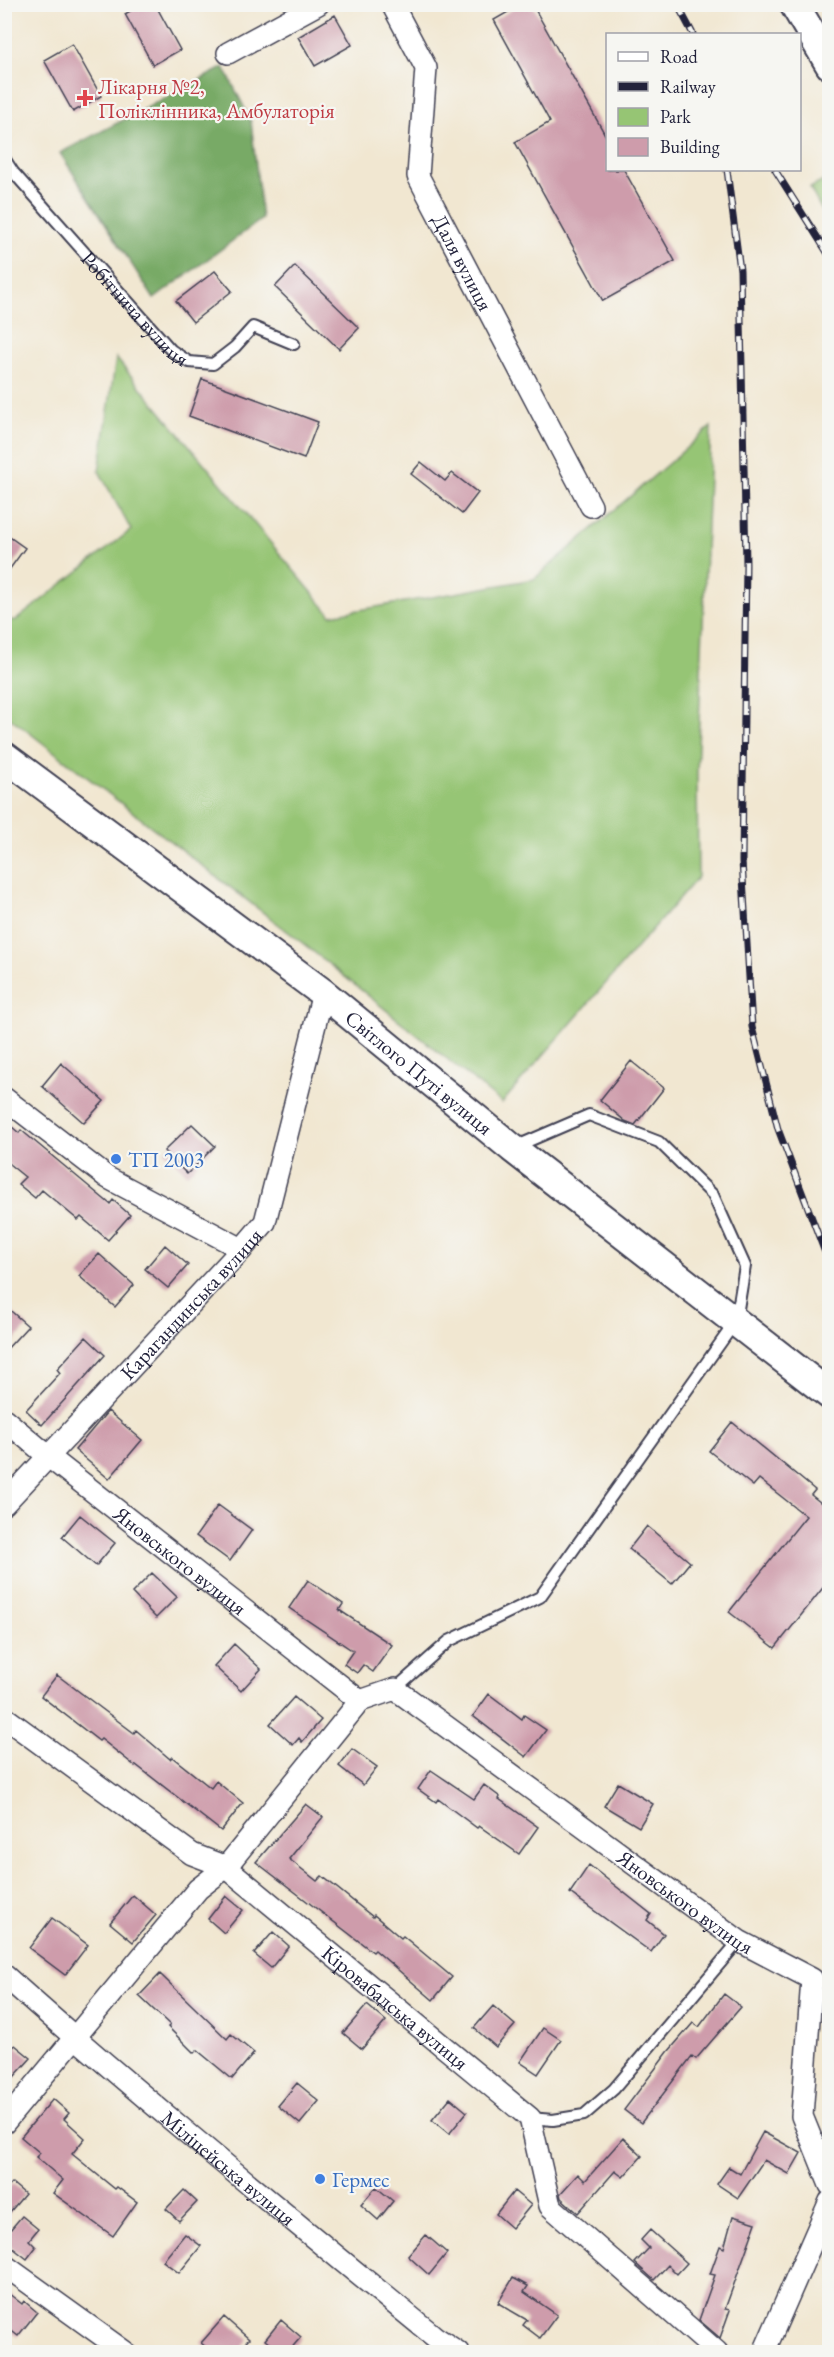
<svg xmlns="http://www.w3.org/2000/svg" width="834" height="2357" viewBox="0 0 834 2357" font-family="'EB Garamond',serif">
	<style>
		.green { fill: #96c574; stroke: #5c7458; stroke-width: 1.5 }
		.forest { fill: #78aa66; stroke: #4d6650; stroke-width: 1.5 }
		.building { fill: #ce9cab }
		.lines { fill: none; stroke-linecap: round; stroke-linejoin: round }
		.lane-casing { stroke: #414052; stroke-width: 14 }
		.street-casing { stroke: #414052; stroke-width: 24 }
		.secondary-casing { stroke: #414052; stroke-width: 32 }
		.lane { stroke: #fff; stroke-width: 10 }
		.street { stroke: #fff; stroke-width: 21 }
		.secondary { stroke: #fff; stroke-width: 28 }
		.rail-casing { stroke: #22223b; stroke-width: 7 }
		.rail { stroke: #f6f6f2; stroke-width: 4.5; stroke-dasharray: 14; stroke-linecap: butt }
		.health-dot { fill: #e0444e; stroke: #f6f6f2; stroke-width: 2 }
		.shop-dot { fill: #3f7fe0; stroke: #f6f6f2; stroke-width: 2 }
		.labels { text-anchor: middle; dominant-baseline: central; stroke-width: 4.5; stroke-linejoin: round; paint-order: stroke }
		.health-label { font-size: 21px; fill: #be3a42; stroke: #f6f6f2; text-anchor: start }
		.street-label { font-size: 21px; fill: #22223b; stroke: #f6f6f2 }
		.shop-label { font-size: 21px; fill: #366cbe; stroke: #f6f6f2; text-anchor: start }
	</style>
	<rect width="100%" height="100%" fill="#f6f6f2"/>
	<filter id="ink" filterUnits="userSpaceOnUse"><feTurbulence type="fractalNoise" baseFrequency=".0167" numOctaves="2"/><feDisplacementMap in="SourceGraphic" scale="12" xChannelSelector="R" yChannelSelector="G"/><feConvolveMatrix kernelMatrix="1 2 1 2 8 2 1 2 1" color-interpolation-filters="sRGB"/></filter>
	<filter id="wash" filterUnits="userSpaceOnUse"><feTurbulence type="fractalNoise" baseFrequency=".008" numOctaves="4" result="noise"/><feDisplacementMap in="SourceGraphic" scale="24" xChannelSelector="R" yChannelSelector="G"/><feGaussianBlur stdDeviation="1.35" result="paint"/><feColorMatrix in="noise" values="0 0 0 0 0 0 0 0 0 0 0 0 0 0 0 0 0 1.4 0 .05"/><feComposite in="paint" operator="in"/></filter>
	<g filter="url(#wash)">
		<rect width="100%" height="100%" fill="#f1e7d1"/>
		<path class="green" d="M829,178V224L810,188Z
			M116,358L331,615L534,579L711,427L697,773L698,877L502,1103L300,941L5,714V621L16,620L131,530L99,471Z"/>
		<path class="forest" d="M224,67L251,121L262,219L154,299L60,153Z"/>
		<g id="blocks">
			<path class="building" d="M142,4H155L180,50L153,65L125,14Z
				M522,4H532L608,140V170H624L675,261L603,301L515,142L550,122L494,20Z
				M335,15L352,45L315,66L298,37Z
				M72,44L101,96L73,112L44,60Z
				M295,266L359,328L339,349L275,287Z
				M215,271L232,291L193,322L176,301Z
				M202,379L318,422L304,459L189,416Z
				M421,462L445,481L452,473L478,493L462,514L411,474Z
				M4,533L25,548L4,577Z
				M631,1061L664,1088L635,1125L625,1121L600,1100Z
				M61,1063L104,1101L84,1123L42,1086Z
				M4,1120L19,1133L21,1130L110,1204L113,1200L130,1215L108,1240L81,1217L78,1220L42,1190L35,1198L18,1184L25,1177L4,1160Z
				M192,1124L215,1146L187,1174L164,1151Z
				M165,1245L188,1265L168,1288L145,1269Z
				M99,1254L134,1285L115,1307L79,1276Z
				M4,1305L28,1326L4,1352Z
				M86,1337L105,1355L42,1425L26,1410L60,1373L57,1369Z
				M108,1411L142,1440L109,1479L75,1450Z
				M732,1422L815,1490L811,1495L830,1510V1579L775,1648L729,1612L806,1516L759,1479L753,1486L709,1451Z
				M218,1505L252,1530L230,1561L196,1536Z
				M80,1515L115,1543L96,1566L62,1537Z
				M647,1526L690,1562L672,1584L629,1549Z
				M152,1573L177,1597L156,1618L132,1593Z
				M308,1580L343,1604L339,1610L392,1645L373,1672L363,1665L357,1673L344,1664L353,1651L289,1608Z
				M234,1644L261,1669L241,1691L214,1666Z
				M57,1675L134,1733L136,1730L170,1759L172,1757L211,1788L216,1781L243,1803L221,1831L136,1765L135,1766L101,1739L99,1741L41,1696Z
				M489,1694L522,1719L524,1715L546,1730L526,1757L473,1716Z
				M294,1697L321,1720L302,1742L299,1738L293,1745L270,1724Z
				M352,1749L377,1767L363,1785L339,1766Z
				M431,1770L474,1799L484,1785L500,1797L499,1799L538,1827L519,1854L479,1826L477,1828L438,1799L436,1802L418,1789Z
				M618,1783L653,1804L639,1827L604,1806Z
				M306,1804L323,1817L289,1859L317,1881L322,1876L373,1917L374,1915L401,1938L403,1936L452,1977L433,2000L375,1950L373,1952L256,1862Z
				M589,1865L651,1914L647,1920L664,1934L651,1952L570,1893Z
				M133,1895L156,1915L133,1942L110,1923Z
				M226,1896L243,1910L224,1933L208,1919Z
				M52,1918L88,1945L65,1975L29,1948Z
				M273,1932L289,1946L271,1968L254,1954Z
				M160,1974L227,2039L231,2034L254,2053L232,2079L197,2050L194,2053L168,2027L170,2025L139,1996Z
				M724,1994L741,2007L696,2059L692,2056L641,2123L624,2110L668,2052L693,2023L699,2027Z
				M367,2005L386,2021L362,2049L343,2033Z
				M493,2006L515,2025L496,2047L474,2028Z
				M543,2028L561,2040L538,2074L520,2062Z
				M15,2045L31,2058L4,2088V2057Z
				M297,2083L319,2101L300,2124L278,2106Z
				M450,2098L467,2112L449,2134L432,2120Z
				M53,2099L69,2113L64,2119L85,2138L72,2154L115,2189L117,2187L137,2202L113,2236L53,2193L63,2180L36,2157L40,2153L21,2137Z
				M763,2132L801,2153L789,2174L764,2160L738,2198L717,2184L729,2167L740,2174Z
				M623,2138L642,2156L623,2177L615,2171L578,2213L561,2198L560,2194L578,2174L585,2181Z
				M12,2183L25,2194L4,2219V2192Z
				M376,2187L393,2201L378,2220L361,2205Z
				M184,2190L197,2202L179,2221L166,2209Z
				M514,2191L531,2205L512,2228L496,2214Z
				M22,2216L38,2229L29,2240L36,2247L27,2259L4,2241V2237Z
				M733,2216L756,2223L725,2309L730,2310L720,2338L699,2320L715,2275L710,2274L720,2246L724,2248Z
				M650,2230L687,2263L677,2274L668,2265L654,2280L635,2263L649,2248L641,2240Z
				M185,2234L201,2246L179,2273L163,2261Z
				M426,2235L447,2253L429,2275L408,2256Z
				M513,2278L528,2286L524,2292L557,2315L540,2338L523,2325L527,2320L498,2303Z
				M4,2290L22,2304L24,2301L37,2312L18,2336L4,2325Z
				M224,2317L249,2339L237,2352H212L201,2343Z
				M281,2320L301,2337L288,2352H280L265,2340Z"/>
		</g>
	</g>
	<g filter="url(#ink)">
		<use href="#blocks" fill-opacity="0" stroke="#414052" stroke-width="1.5"/>
		<g class="lines">
			<defs>
				<g id="lane">
					<path id="s1" d="M4,158L13,172L171,350L189,362L213,364L235,347L253,327L294,344"/>
					<path d="M395,1689L449,1641L540,1597L736,1321L745,1266L713,1195L659,1142L589,1115L517,1146"/>
					<path d="M530,2118L553,2120L584,2115L614,2089L739,1941"/>
				</g>
				<g id="street">
					<path id="s2" d="M392,4L426,68L418,176L591,506"/>
					<path d="M228,53L318,4"/>
					<path d="M4,1098L108,1178L242,1249"/>
					<path id="s3" d="M4,1419L49,1457L360,1701"/>
					<path id="s4" d="M4,1504L242,1249L265,1222L323,993"/>
					<path id="s5" d="M4,1717L192,1854L226,1867L530,2118L550,2206L717,2352"/>
					<path id="s6" d="M4,1975C144,2100 290,2218 435,2337L458,2352"/>
					<path id="s7" d="M4,2123L198,1889L226,1867L360,1701L395,1689L739,1941L812,1979L802,2116L830,2185"/>
					<path d="M4,2265L125,2352"/>
					<path d="M764,2352L830,2201"/>
				</g>
				<g id="secondary">
					<path d="M794,4L830,65"/>
					<path id="s8" d="M4,756L323,993L512,1148L830,1395"/>
				</g>
			</defs>
			<use href="#lane" class="lane-casing"/>
			<use href="#street" class="street-casing"/>
			<use href="#secondary" class="secondary-casing"/>
			<use href="#lane" class="lane"/>
			<use href="#street" class="street"/>
			<use href="#secondary" class="secondary"/>
			<defs>
				<path id="rail" d="M677,4L693,34
					M727,170L740,270L746,564L742,861L752,1027L778,1129L824,1250L830,1260
					M775,170L830,257"/>
			</defs>
			<use href="#rail" class="rail-casing"/>
			<use href="#rail" class="rail"/>
		</g>
	</g>
	<path class="health-dot" d="M82 89h6v6h6v6h-6v6h-6v-6h-6v-6h6z"/>
	<g class="shop-dot">
		<circle cx="116" cy="1159" r="6"/>
		<circle cx="320" cy="2179" r="6"/>
	</g>
	<g class="labels">
		<g class="health-label">
			<text x="98" y="86">Лікарня №2,<tspan x="98" dy="24">Поліклінника, Амбулаторія</tspan></text>
		</g>
		<g class="street-label">
			<text stroke="none"><textPath href="#s2" startOffset="278">Даля вулиця</textPath></text>
			<text stroke="none"><textPath href="#s1" startOffset="200">Робітнича вулиця</textPath></text>
			<text stroke="none"><textPath href="#s8" startOffset="522">Світлого Путі вулиця</textPath></text>
			<text stroke="none"><textPath href="#s4" startOffset="274">Карагандинська вулиця</textPath></text>
			<text stroke="none"><textPath href="#s3" startOffset="226">Яновського вулиця</textPath></text>
			<text stroke="none"><textPath href="#s7" startOffset="950">Яновського вулиця</textPath></text>
			<text stroke="none"><textPath href="#s5" startOffset="489">Кіровабадська вулиця</textPath></text>
			<text stroke="none"><textPath href="#s6" startOffset="296">Міліцейська вулиця</textPath></text>
		</g>
		<g class="shop-label">
			<text x="128" y="1159">ТП 2003</text>
			<text x="332" y="2179">Гермес</text>
		</g>
	</g>
	<rect width="834" height="2357" fill="none" stroke="#f6f6f2" stroke-width="24"/>
	<rect x="606" y="33" width="195" height="138" fill="#f6f6f2" stroke="#a1a1a9" stroke-width="1.5"/>
	<rect x="618" y="52" width="30" height="9" fill="#ffffff" stroke="#a1a1a9" stroke-width="1.5"/>
	<text x="660" y="63" font-size="18" fill="#22223b">Road</text>
	<rect x="618" y="82" width="30" height="9" fill="#22223b" stroke="#a1a1a9" stroke-width="1.5"/>
	<text x="660" y="93" font-size="18" fill="#22223b">Railway</text>
	<rect x="618" y="108" width="30" height="18" fill="#96c574" stroke="#a1a1a9" stroke-width="1.5"/>
	<text x="660" y="123" font-size="18" fill="#22223b">Park</text>
	<rect x="618" y="138" width="30" height="18" fill="#ce9cab" stroke="#a1a1a9" stroke-width="1.5"/>
	<text x="660" y="153" font-size="18" fill="#22223b">Building</text>
</svg>
